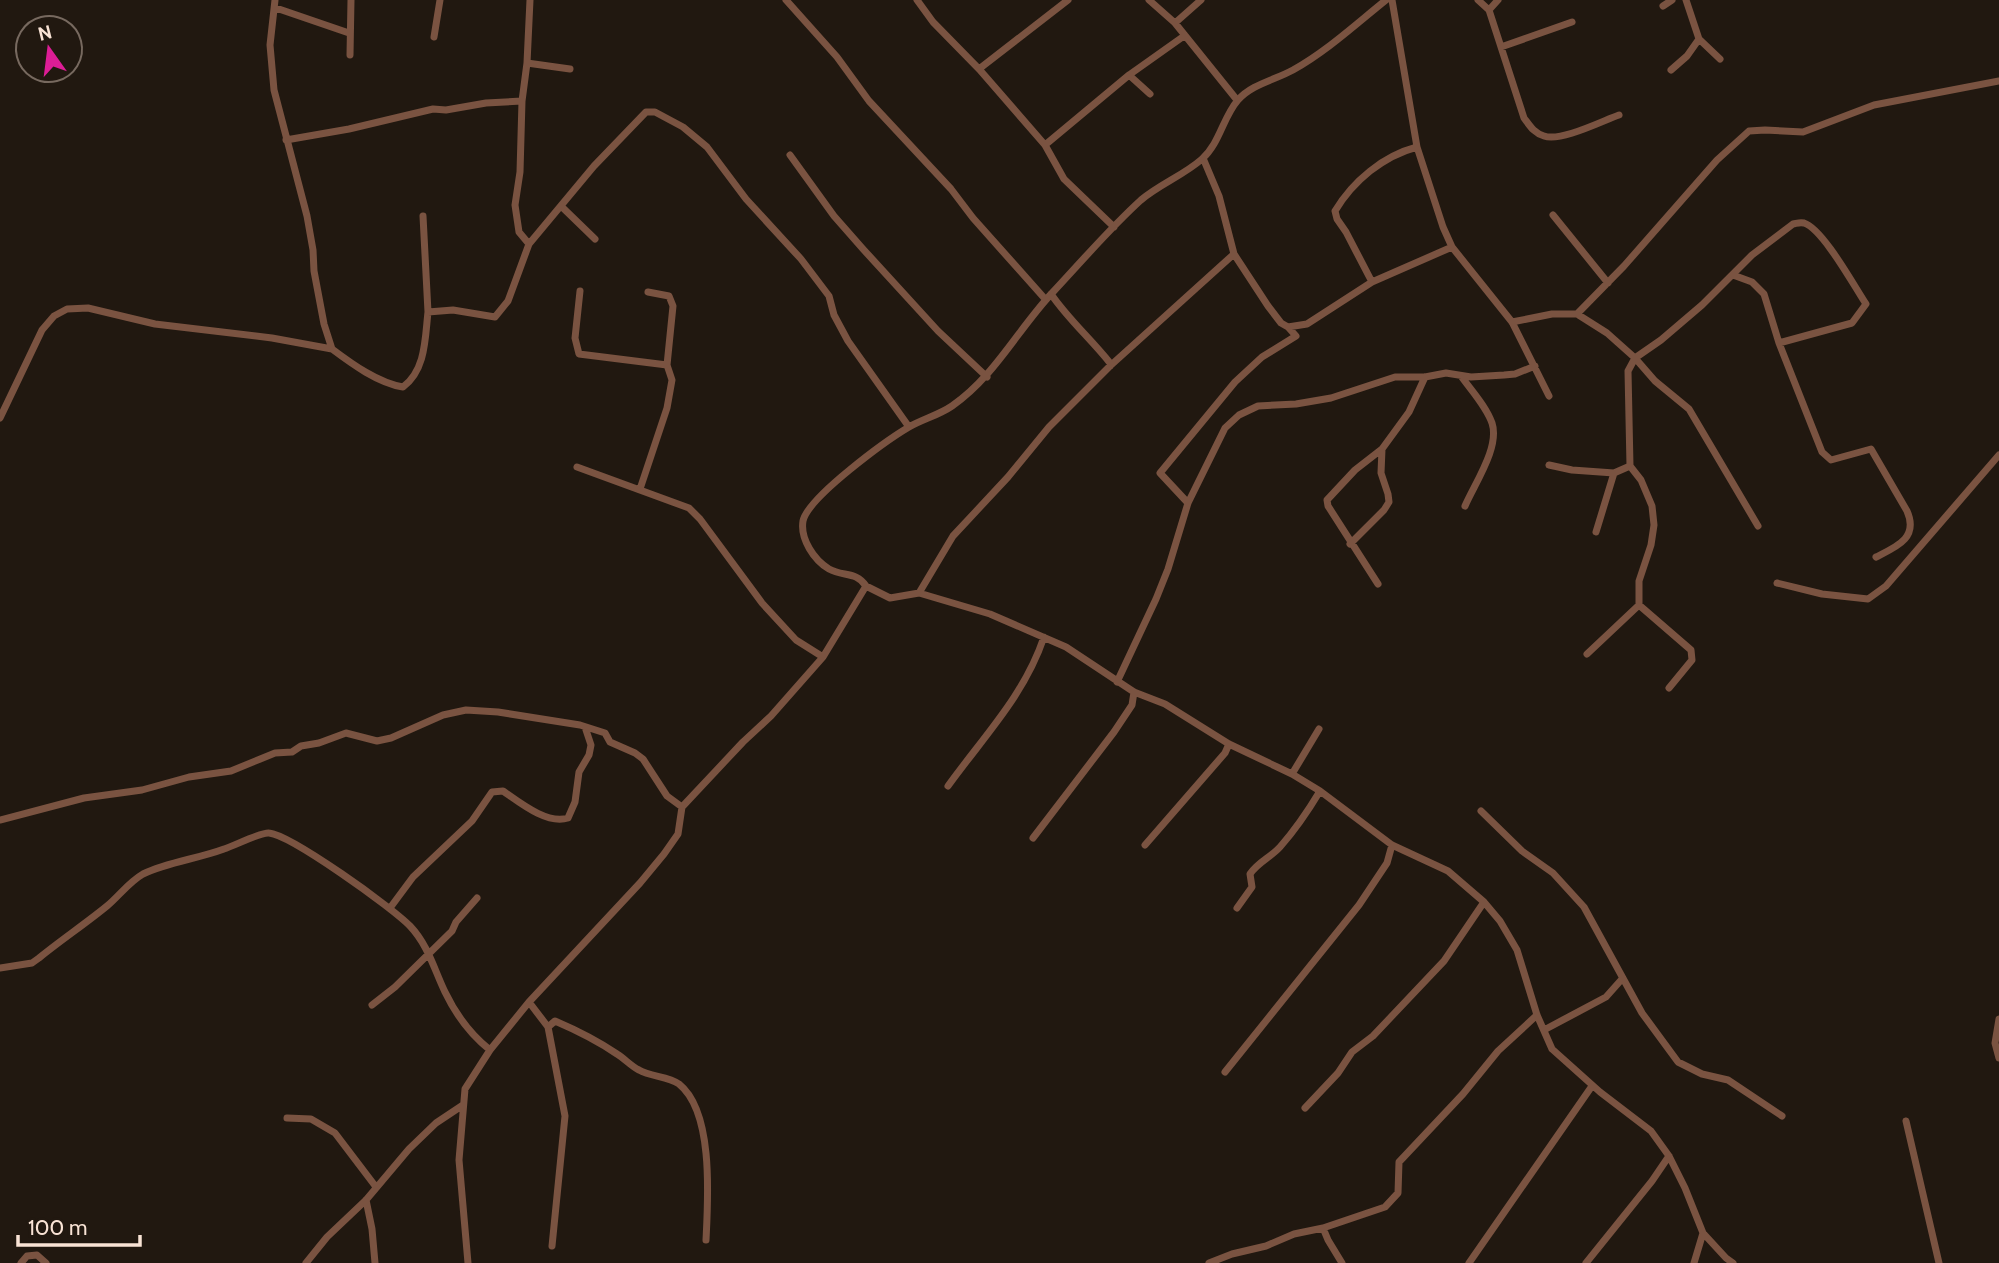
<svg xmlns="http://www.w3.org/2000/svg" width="1999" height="1263" viewBox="0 0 1999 1263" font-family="Cabin,sans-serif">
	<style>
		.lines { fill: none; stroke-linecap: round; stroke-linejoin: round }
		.street { stroke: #7a5341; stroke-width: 7 }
	</style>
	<rect width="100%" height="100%" fill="#211810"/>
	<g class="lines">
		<path class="street" d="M786,0L837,57L869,101L951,189L973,218L1046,300
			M917,0L933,22L979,69L1045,145L1064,179L1114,227
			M1149,0L1175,23L1237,100
			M1392,0L1417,147L1443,227L1452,247L1512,322L1549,396
			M1478,0L1489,10L1524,118C1530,126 1534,133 1544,136C1561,142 1602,121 1619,115
			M1663,6L1672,0
			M276,8L349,33
			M1489,10L1498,0
			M1175,23L1201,0
			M434,37L440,0
			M1699,39L1720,59
			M1501,47L1572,22
			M350,55L351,0
			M527,63L570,69
			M979,69L1068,0
			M1671,70L1687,56L1699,39L1686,0
			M1150,94L1129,75L1184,36
			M286,140L349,129L433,109L446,110L486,103L522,101
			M1045,145L1129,75
			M790,155L834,216L863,249L938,331L987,377
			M1203,158L1219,196L1234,254L1268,306L1281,323L1288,327L1307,324L1372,282L1452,247
			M562,207L595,239
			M1553,215L1608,283
			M423,216L428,312
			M529,244L519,232L515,205L520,172L522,101L527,63L530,0
			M1733,275L1752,282L1764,294L1779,343L1822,452L1831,460L1871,449L1907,511C1919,538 1896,547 1876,557
			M1372,282L1346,232L1337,219L1335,211C1353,181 1383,156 1417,147
			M580,291L575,338L579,354L667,365L672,380L667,408L640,489
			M648,292L669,296L673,306L667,365
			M1051,294C1068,319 1091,339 1110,363V366
			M1577,314L1624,266L1717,160L1749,131L1765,130L1803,132L1874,105L1999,81
			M1512,322L1552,314H1577L1607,333L1635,358L1655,381L1689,409L1758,526
			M332,349C352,364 378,383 403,387C426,370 425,338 428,312L453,310L495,317L508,301L529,244L594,166L646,112H655L683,127L707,147L746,199L801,259L829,296L834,315L848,341L909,427
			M1461,376C1471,390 1486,406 1492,423C1500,447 1475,483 1465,506
			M0,418L42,330L54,316L67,309L88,308L155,324L272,338L332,349L324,324L314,271L313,250L307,216L274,90L270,45L275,0
			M1549,465L1572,470L1614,473
			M577,467L689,508L700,519L762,603L796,640L823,657
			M1188,503L1160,473L1235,382L1262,357L1296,336L1288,327
			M1596,532L1614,473L1630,466
			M1350,544L1384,510L1389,502L1388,494L1381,473L1382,449L1409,412L1425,377
			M1777,583L1822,594L1868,599L1886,586L1999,455
			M1378,584L1328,506L1327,500L1355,470L1382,449
			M866,586L890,598L919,593L990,614L1066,647L1134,692L1165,704L1229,744L1292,774L1320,791L1392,845L1448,871L1484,902L1500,921L1517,950L1537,1015L1552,1049L1600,1092L1651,1131L1669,1156L1685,1188L1703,1233L1694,1263
			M919,593L953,536L1008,477L1049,427L1110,366L1234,254
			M1639,605L1691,650L1692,660L1669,688
			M1587,654L1639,605V581L1651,545L1654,525L1652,506L1641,480L1630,466L1628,371L1635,358L1661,340L1702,305L1752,255L1793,224C1798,223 1800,222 1804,223C1823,229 1854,286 1866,304L1852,323L1779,343
			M1117,682L1156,599L1168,569L1188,503L1225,428L1239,415L1258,406L1296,404L1331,398L1395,377H1425L1446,373L1471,377L1504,375L1515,374L1535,366
			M1292,774L1319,729
			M948,786C984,736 1024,696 1044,637
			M1481,811L1522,851L1553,873L1584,907L1642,1013L1678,1062L1702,1074L1728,1080L1782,1116
			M0,820L84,798L142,790L189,777L231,771L275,753L292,752L301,746L319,743L346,733L377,741L391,738L443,715L466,710L498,712L580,725L605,733L610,742L635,753L643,759L667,796L682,807L743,742L771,716L823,657L866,586C856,571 843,577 829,569C814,560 800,539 803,521C808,497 887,440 909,427C923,419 939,415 952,406C995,376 1018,329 1053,292C1082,261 1110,228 1141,200C1160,184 1184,175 1202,159C1220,143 1223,117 1238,100C1252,84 1275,80 1293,70C1327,51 1356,24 1386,0
			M1033,838L1114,732L1132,705L1134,692
			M1145,845L1225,753L1229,744
			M390,908L413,877L472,821L492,792L503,791C519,802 547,825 568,818L575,802L579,772L589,755L591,745L585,727
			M1237,908L1252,887L1250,874C1258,862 1270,858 1280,847C1295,830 1308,811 1320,791
			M0,968L32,963L39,958C61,940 85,924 107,906C119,896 129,882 143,874C168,862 197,859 224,849C234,846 261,832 269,833C291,835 393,908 410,926C428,945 434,969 445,992C456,1015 470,1034 490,1050
			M529,1002L548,1027L565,1116L552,1246
			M372,1005L395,987L452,931L456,922L477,898
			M1999,1019L1995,1043L1999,1058
			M548,1027L555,1021C576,1030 598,1041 617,1054C625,1059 631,1066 639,1070C651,1077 668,1076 679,1084C714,1112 708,1199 706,1240
			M1544,1030L1606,997L1622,979
			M1225,1072L1359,905L1387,863L1392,845
			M1305,1108L1338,1073L1352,1052L1373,1036L1444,961L1484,902
			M287,1118L311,1119L335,1133L376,1187
			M1906,1121L1939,1263
			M366,1200L372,1229L375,1263
			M1323,1228L1385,1207L1398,1193L1399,1162L1463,1094L1498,1051L1537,1015
			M1703,1233L1726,1258L1733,1263
			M21,1263L27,1256L37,1255L46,1263
			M306,1263L327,1237L366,1200L409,1149L436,1123L463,1105
			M468,1263L459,1160L465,1089L490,1050L529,1002L640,883L664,854L678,834L682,807
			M1209,1263L1232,1254L1266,1246L1294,1234L1323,1228L1328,1240L1342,1263
			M1469,1263L1592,1086
			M1586,1263L1652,1181L1669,1156"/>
	</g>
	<g transform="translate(49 49) rotate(346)"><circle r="33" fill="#211810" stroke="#77695f" stroke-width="2"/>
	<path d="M0-5L12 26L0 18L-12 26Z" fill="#dd1d96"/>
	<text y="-10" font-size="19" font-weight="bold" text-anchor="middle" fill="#f9e3d5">N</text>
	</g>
	<path d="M18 1235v10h122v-10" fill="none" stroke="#f9e3d5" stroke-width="3.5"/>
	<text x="28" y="1235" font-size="21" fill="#f9e3d5" stroke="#211810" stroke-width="5" paint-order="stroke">100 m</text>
</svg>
